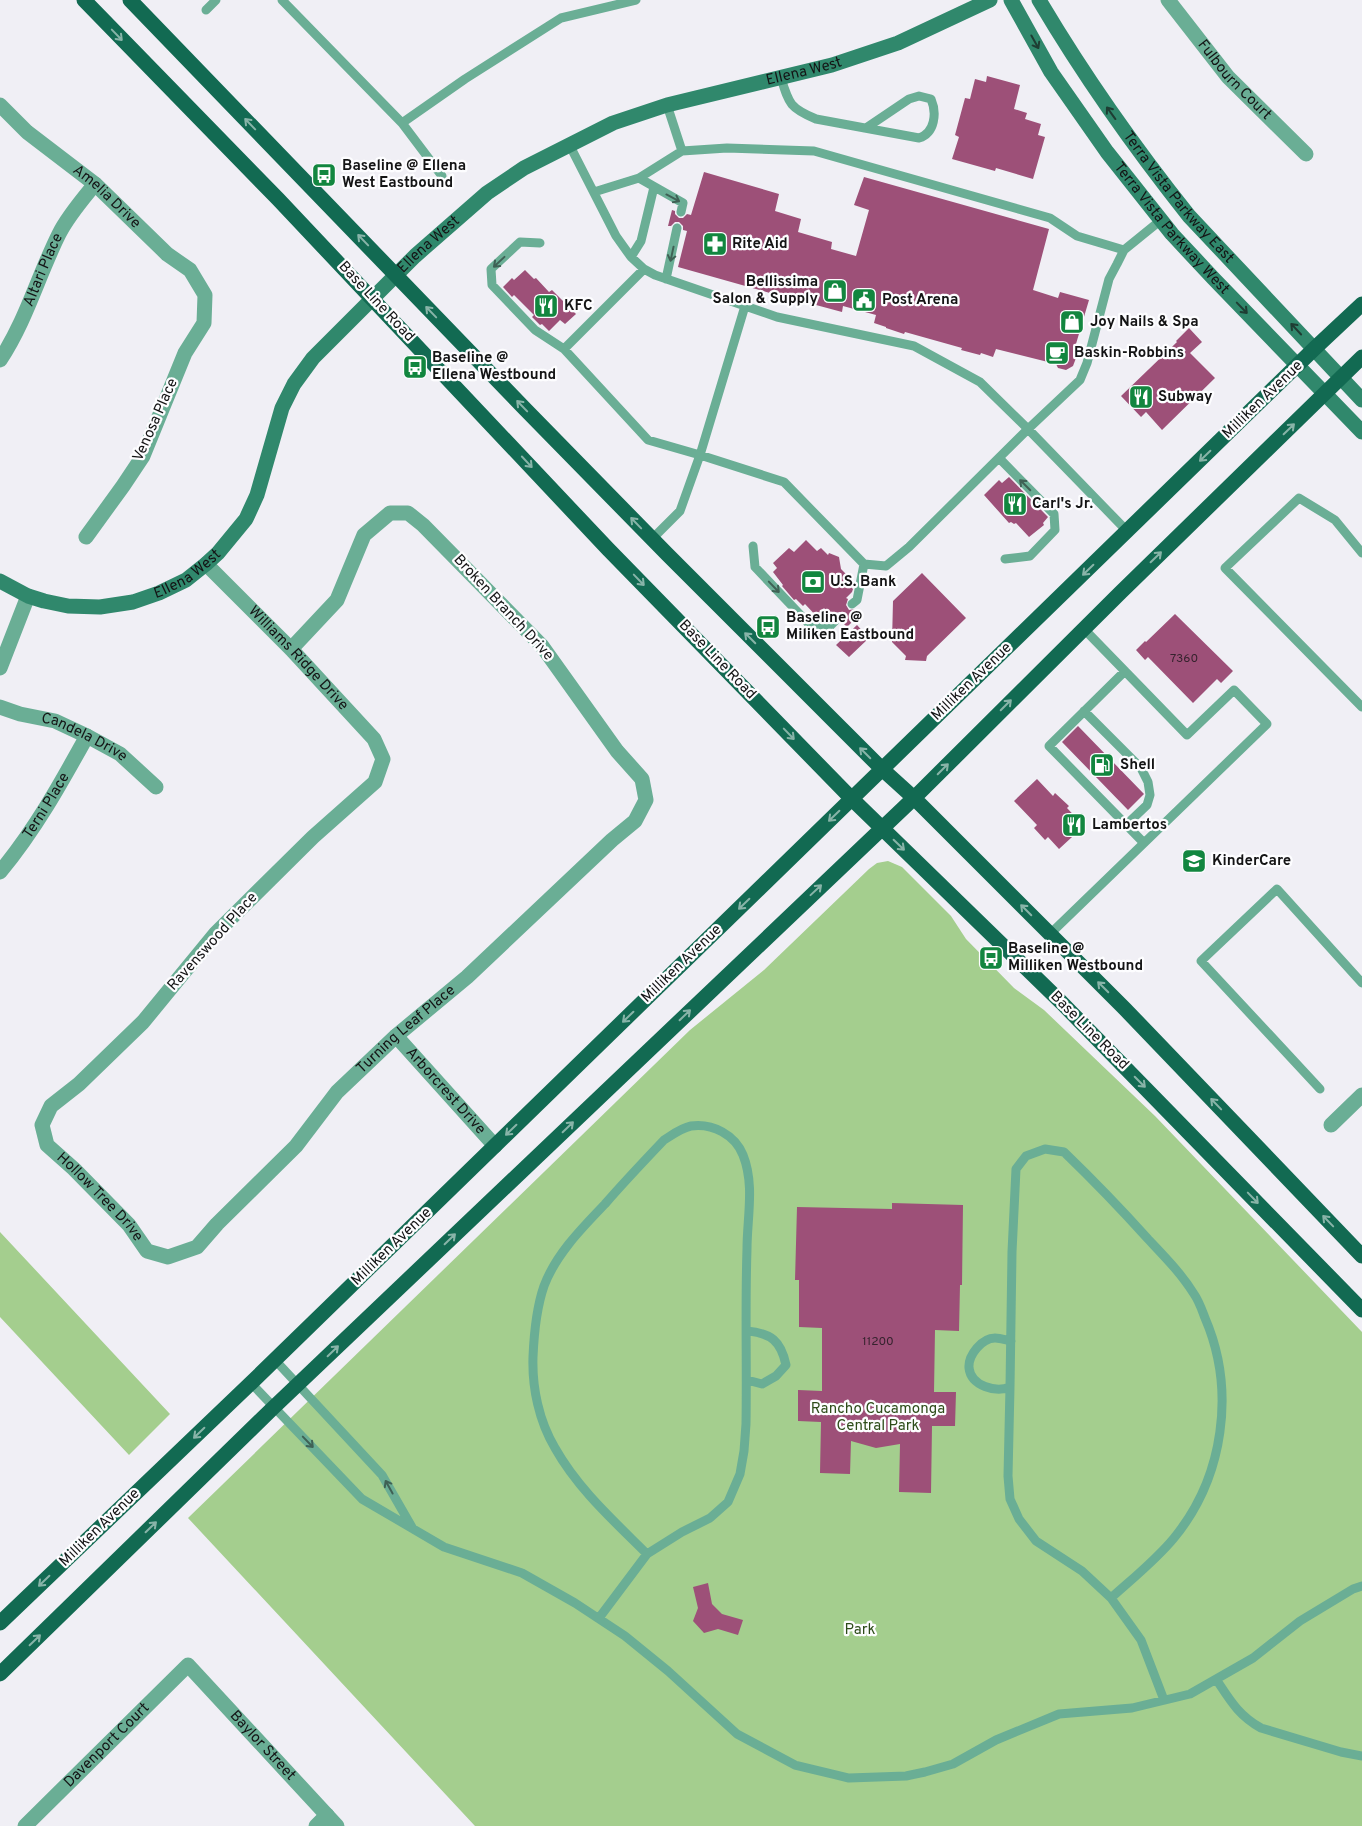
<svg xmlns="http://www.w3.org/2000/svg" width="1362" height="1826" viewBox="0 0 1362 1826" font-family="Overpass,sans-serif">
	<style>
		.green { fill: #a4ce8e }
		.building { fill: #9d5078 }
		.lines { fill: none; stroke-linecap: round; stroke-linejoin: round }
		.lane { stroke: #6aae95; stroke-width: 9 }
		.street { stroke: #6aae95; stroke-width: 15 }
		.secondary { stroke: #30886c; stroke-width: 15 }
		.primary { stroke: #126a52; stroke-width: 15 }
		.oneway { stroke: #88b4a8 }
		.oneway2 { stroke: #1e3d33 }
		.oneway3 { stroke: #3f6155 }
		.labels { text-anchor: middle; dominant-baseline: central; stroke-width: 4.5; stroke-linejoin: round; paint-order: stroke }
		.number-label { font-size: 12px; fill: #36232e }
		.street-label { font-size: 15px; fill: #141415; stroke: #fdfdff }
		.poi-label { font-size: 15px; font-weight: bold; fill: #141415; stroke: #fdfdff; text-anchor: start }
		.park-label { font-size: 15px; fill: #2d4c19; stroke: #fdfdff }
	</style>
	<rect width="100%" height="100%" fill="#f0eff5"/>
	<path class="green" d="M888,861L902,867L951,916L966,939L1014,988L1044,1010L1155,1116L1362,1332V1826H475L188,1518L690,1030L764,970L869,869L877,863Z
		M0,1232L170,1414L129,1455L0,1317Z"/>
	<path class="building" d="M987,76L1020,85L1014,109L1027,113L1025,119L1041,124L1038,135L1045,137L1033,179L996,168L995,171L952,159L959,137L955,135L965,98L970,99L975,79L986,82Z
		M704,172L779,194L775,211L801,219L798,232L832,242L831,249L856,256L869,210L854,205L864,177L1049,229L1033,290L1058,298L1060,292L1089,300L1073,354L1076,358L1073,366L1066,370L1058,368L1056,364L996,349L993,357L981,353L980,355L961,350L962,348L905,332L904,334L886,328V327L874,323L876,315L843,306L842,312L816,305V306L678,267L687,231L683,230V226L679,222H675L671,226H668L672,210L675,211V214L679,218H683L687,214L691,215Z
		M525,270L534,279L536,278L549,292L552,290L576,314L565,324L560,320L549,331L542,324L540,325L532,317L534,315L514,295L512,297L503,287L512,278L514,280Z
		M1189,328L1202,342L1190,353L1215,378L1162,430L1146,412L1141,417L1121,396L1177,342L1176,341Z
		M1009,477L1048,517L1043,523L1044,525L1029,537L1016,523L1014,524L1011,522L1009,523L984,495L999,480L1002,483Z
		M806,540L817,551L821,548L828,555L829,553L839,557L841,569L848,576L844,580L853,589L852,592L846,598L848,599L846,605L849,610L856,609L861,613L847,627L842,622L844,617L840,612L834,613L832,612L824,619H819L805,604L803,606L796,599L794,600L782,586L783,585L773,572L777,568L773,563L789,548L794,552Z
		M922,573L966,618L927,656L926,661L905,660L906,656L892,642L893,601Z
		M1175,614L1233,671L1221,683L1217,679L1193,703L1148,657L1145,660L1136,650L1145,641L1146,642Z
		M857,625L869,638L849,657L836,645Z
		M1078,726L1144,794L1128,810L1062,742Z
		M1037,779L1053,796L1055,793L1069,806L1067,808L1084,826L1059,849L1048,837L1045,840L1034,828L1037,825L1014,801Z
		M892,1203L963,1205L962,1285H960L959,1331L935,1330L934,1392H956L955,1426H932L931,1493L899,1492L900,1444L876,1448L851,1441L850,1474L820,1473L821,1422L798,1421V1390L822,1391V1328L799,1327V1280H795L797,1207L892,1209Z
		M708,1583L712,1604L722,1614L743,1620L738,1635L718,1629L704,1633L693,1621L698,1608L693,1587Z"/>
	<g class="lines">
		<path class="lane" d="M282,0L402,123L442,176
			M206,10L216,0
			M781,78C789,104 790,108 816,119L919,138C935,133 937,113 931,99L919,96L909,99L866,128
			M667,105L682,151
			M402,123L465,79L561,18L636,0
			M569,144L616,236L631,257L644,269L655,275L777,317L914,346L980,382L1028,429L1128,532
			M639,178L683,203L681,212
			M594,192L639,178L682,151L727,148L814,151L1050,218L1077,236L1124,250
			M540,243L520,242L491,269L492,285L535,330L564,349
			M631,257L641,241L654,187
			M644,269L564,349L648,440L700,455L784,482L864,564L886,566L909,547L1028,429L1080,380L1087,363L1109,279L1117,264L1124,250L1161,220
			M666,279L677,228
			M999,458L1054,514L1055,530L1030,556L1005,559
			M652,539L680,511L700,455L745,306
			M753,546L755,567L810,625L830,626L838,618
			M1362,553L1335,520L1299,498L1225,568L1362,707
			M852,604L857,600L864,564
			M1125,671L1049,746L1144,843
			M1084,711L1141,768L1148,782L1150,795L1147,805L1126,825
			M1050,934L1267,724L1234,690L1187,735L1084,629
			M1320,1089L1201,961L1277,889L1362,983
			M747,1331C771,1333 781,1341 786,1365L776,1376L762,1384L747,1380
			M275,1360L382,1475L413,1529
			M251,1383L362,1499L444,1547L522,1573L575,1603L625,1636L668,1671L737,1734L795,1765L849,1778L906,1776L925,1772L953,1764L996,1740L1059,1714L1132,1708L1190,1694L1253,1658L1300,1621L1353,1589L1362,1586
			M1010,1387C996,1393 971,1386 969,1368C968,1355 982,1338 995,1338C1000,1338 1006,1340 1011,1341
			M1111,1598C1132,1579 1156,1560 1174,1538C1224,1477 1236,1390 1205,1318C1202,1310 1199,1301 1194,1294C1181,1273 1164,1256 1148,1239C1121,1209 1093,1180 1064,1152L1045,1149L1026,1156L1016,1169L1012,1252L1010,1387L1008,1476L1010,1499L1019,1519L1036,1541L1082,1571L1111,1598L1141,1640L1164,1700
			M599,1618L647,1554L682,1532L710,1518L728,1502L740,1474L744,1451L746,1424C747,1366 745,1308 747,1249C747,1218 755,1185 743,1155C735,1135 713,1123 691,1126C681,1128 672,1135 664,1140C644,1161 624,1182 605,1204C582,1228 556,1254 544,1286C536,1309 534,1333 533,1357C532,1388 539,1421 555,1448C578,1489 614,1521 647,1554
			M1216,1679C1230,1700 1238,1715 1261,1728L1341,1752L1362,1756"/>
		<g class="street">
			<path id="s1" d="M1168,0L1228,77L1306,154"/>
			<path id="s2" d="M0,105L27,132L95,184L167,254L190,270L205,295L204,323L185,353L143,456L123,486L86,537"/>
			<path id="s3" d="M0,360C26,321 38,276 59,234C68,216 82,200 95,184"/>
			<path id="s4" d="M206,564L291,649L374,739L383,759L375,782L313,837L216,933L143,1022L79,1084L51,1106L42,1125L47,1145L74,1169L129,1225L147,1251L168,1257L197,1247L217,1224L296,1146L337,1092L396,1036L467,977L612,840L635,821L646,800L642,779L617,751L542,646L423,525L408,513H390L364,535L337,600L291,649"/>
			<path d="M0,668L28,596"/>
			<path id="s5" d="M0,707L20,714L55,721L87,736L120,754L156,787"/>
			<path id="s6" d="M0,872C35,830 61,783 87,736"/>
			<path id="s7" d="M396,1036L495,1146"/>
			<path d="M1331,1125L1362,1095"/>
			<path id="s8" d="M25,1826L188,1665L337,1826"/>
			<path d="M316,1826L327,1815"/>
		</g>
		<g class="secondary">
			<path id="s9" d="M1011,0L1051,72L1107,152L1172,234L1213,278L1362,432"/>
			<path id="s10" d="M1039,0C1084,76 1134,147 1189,216L1362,400"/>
			<path id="s11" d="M0,581L28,596L44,601L68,606L100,607L133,602L159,593L186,580L206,564L218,553L246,519L257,495L282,408L294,384L313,358L415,256L487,193L524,168L613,123L667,105L832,65L898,43L990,0"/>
		</g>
		<path class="primary" d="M84,0L278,199L608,549L852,799L1061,1002L1362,1310
			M130,0L525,409L667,554L882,769L914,798L1125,1009L1362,1256
			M0,1623L251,1383L1315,348L1362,304
			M0,1674L274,1407L914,798L1120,593L1362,357"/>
	</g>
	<defs><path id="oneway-shaft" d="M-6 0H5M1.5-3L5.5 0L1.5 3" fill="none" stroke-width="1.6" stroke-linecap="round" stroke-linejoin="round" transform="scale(1.25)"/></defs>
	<g class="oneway">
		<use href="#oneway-shaft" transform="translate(117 35) rotate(46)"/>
		<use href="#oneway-shaft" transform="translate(250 124) rotate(-134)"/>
		<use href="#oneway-shaft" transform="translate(363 240) rotate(-134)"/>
		<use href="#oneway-shaft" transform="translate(431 312) rotate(-134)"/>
		<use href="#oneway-shaft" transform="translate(522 406) rotate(-134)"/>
		<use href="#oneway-shaft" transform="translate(1289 429) rotate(-44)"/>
		<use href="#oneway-shaft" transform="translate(1205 456) rotate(136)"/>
		<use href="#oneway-shaft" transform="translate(527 462) rotate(47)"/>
		<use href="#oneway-shaft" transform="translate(636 523) rotate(-134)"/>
		<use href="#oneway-shaft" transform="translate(1156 557) rotate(-44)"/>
		<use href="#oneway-shaft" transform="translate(1088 570) rotate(136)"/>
		<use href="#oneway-shaft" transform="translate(639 580) rotate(46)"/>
		<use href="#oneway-shaft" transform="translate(750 638) rotate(-135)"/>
		<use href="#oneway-shaft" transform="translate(1006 705) rotate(-45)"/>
		<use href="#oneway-shaft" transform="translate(789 734) rotate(46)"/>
		<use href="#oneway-shaft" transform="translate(865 753) rotate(-135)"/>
		<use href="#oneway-shaft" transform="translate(943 769) rotate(-45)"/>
		<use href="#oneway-shaft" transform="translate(834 816) rotate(136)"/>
		<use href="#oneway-shaft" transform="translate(899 845) rotate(44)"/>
		<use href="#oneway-shaft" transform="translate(816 890) rotate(-43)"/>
		<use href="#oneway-shaft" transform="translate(744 904) rotate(136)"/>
		<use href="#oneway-shaft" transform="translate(1026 910) rotate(-135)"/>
		<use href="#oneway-shaft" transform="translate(1103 987) rotate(-135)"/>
		<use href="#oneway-shaft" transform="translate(685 1015) rotate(-44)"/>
		<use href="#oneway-shaft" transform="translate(628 1017) rotate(136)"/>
		<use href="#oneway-shaft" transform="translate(1140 1082) rotate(45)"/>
		<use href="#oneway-shaft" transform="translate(1216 1104) rotate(-134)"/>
		<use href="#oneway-shaft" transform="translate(568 1127) rotate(-44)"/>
		<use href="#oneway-shaft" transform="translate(511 1130) rotate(136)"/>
		<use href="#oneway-shaft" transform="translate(1253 1198) rotate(46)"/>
		<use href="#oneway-shaft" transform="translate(1328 1221) rotate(-134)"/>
		<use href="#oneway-shaft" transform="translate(450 1239) rotate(-44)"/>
		<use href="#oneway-shaft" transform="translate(333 1351) rotate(-44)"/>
		<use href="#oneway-shaft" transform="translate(199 1433) rotate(136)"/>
		<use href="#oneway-shaft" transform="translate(151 1527) rotate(-44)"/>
		<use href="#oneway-shaft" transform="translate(44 1581) rotate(136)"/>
		<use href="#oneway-shaft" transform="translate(35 1640) rotate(-44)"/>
	</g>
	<g class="oneway2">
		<use href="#oneway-shaft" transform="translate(1035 42) rotate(61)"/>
		<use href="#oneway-shaft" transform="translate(1111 113) rotate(-126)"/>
		<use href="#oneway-shaft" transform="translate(1242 308) rotate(46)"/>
		<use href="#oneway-shaft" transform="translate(1296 329) rotate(-133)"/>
	</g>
	<g class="oneway3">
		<use href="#oneway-shaft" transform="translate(673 198) rotate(28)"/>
		<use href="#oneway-shaft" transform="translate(672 254) rotate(102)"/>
		<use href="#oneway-shaft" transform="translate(499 262) rotate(137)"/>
		<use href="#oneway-shaft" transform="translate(1025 485) rotate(-135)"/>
		<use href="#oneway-shaft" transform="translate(774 587) rotate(46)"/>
		<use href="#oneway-shaft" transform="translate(308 1442) rotate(46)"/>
		<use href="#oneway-shaft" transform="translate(389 1487) rotate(-119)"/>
	</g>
	<defs>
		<symbol id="bus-square" viewBox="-11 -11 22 22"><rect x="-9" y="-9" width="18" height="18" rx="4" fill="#12863f" stroke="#fdfdff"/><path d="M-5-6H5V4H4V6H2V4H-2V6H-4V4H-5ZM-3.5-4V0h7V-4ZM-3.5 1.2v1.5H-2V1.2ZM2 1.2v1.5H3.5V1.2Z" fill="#fff"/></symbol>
		<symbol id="pharmacy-square" viewBox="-11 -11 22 22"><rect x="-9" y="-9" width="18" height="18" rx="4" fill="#12863f" stroke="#fdfdff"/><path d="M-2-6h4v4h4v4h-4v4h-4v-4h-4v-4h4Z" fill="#fff"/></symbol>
		<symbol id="shop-square" viewBox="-11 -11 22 22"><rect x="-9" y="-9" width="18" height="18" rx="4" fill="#12863f" stroke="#fdfdff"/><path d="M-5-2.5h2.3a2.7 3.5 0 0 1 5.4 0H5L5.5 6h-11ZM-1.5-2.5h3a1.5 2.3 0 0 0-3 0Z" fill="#fff"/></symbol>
		<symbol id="civic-square" viewBox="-11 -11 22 22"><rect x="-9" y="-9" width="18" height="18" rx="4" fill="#12863f" stroke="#fdfdff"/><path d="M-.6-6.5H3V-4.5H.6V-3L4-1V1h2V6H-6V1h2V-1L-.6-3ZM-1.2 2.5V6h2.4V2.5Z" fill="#fff"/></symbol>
		<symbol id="restaurant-square" viewBox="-11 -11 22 22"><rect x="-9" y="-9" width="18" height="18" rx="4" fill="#12863f" stroke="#fdfdff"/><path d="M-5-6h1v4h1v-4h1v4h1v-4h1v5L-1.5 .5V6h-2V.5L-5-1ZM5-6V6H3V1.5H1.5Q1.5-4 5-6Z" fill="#fff"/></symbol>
		<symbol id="cafe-square" viewBox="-11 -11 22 22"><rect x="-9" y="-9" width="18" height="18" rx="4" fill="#12863f" stroke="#fdfdff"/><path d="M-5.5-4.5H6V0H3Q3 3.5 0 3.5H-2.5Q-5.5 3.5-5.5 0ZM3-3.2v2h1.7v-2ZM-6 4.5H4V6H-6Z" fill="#fff"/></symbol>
		<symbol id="bank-square" viewBox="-11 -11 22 22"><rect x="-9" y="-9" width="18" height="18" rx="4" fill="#12863f" stroke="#fdfdff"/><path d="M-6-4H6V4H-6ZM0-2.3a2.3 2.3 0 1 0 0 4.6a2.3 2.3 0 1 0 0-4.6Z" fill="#fff"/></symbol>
		<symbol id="fuel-square" viewBox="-11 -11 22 22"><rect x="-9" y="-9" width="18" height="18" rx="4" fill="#12863f" stroke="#fdfdff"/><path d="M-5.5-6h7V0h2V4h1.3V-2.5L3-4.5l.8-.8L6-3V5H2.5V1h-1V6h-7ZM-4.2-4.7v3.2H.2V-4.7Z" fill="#fff"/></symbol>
		<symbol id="school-square" viewBox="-11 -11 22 22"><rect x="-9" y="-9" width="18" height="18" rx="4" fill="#12863f" stroke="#fdfdff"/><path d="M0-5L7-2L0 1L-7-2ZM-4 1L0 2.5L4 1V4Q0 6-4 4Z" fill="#fff"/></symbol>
	</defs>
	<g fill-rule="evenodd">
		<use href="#bus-square" x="310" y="161" width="28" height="28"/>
		<use href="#pharmacy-square" x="701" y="230" width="28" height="28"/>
		<use href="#shop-square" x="821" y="277" width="28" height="28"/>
		<use href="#civic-square" x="850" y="286" width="28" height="28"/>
		<use href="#restaurant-square" x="532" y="292" width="28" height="28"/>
		<use href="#shop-square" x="1058" y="308" width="28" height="28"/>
		<use href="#cafe-square" x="1043" y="339" width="28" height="28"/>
		<use href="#bus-square" x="401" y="353" width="28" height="28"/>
		<use href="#restaurant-square" x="1127" y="383" width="28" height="28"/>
		<use href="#restaurant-square" x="1001" y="490" width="28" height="28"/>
		<use href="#bank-square" x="799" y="568" width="28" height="28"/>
		<use href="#bus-square" x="754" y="613" width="28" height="28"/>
		<use href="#fuel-square" x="1088" y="751" width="28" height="28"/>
		<use href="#restaurant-square" x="1060" y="811" width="28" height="28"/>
		<use href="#school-square" x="1180" y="847" width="28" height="28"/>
		<use href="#bus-square" x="977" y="944" width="28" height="28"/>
	</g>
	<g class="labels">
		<g class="number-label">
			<text x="1184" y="659">7360</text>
			<text x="878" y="1342">11200</text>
		</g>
		<g class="street-label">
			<text stroke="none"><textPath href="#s11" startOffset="1040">Ellena West</textPath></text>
			<text stroke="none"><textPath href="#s1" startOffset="104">Fulbourn Court</textPath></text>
			<text stroke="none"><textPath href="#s2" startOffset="141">Amelia Drive</textPath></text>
			<text stroke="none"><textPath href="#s10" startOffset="242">Terra Vista Parkway East</textPath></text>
			<text stroke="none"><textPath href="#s9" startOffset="280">Terra Vista Parkway West</textPath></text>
			<text stroke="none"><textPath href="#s11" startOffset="620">Ellena West</textPath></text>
			<text stroke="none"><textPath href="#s3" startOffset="100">Altari Place</textPath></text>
			<text transform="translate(376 302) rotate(47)">Base Line Road</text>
			<text transform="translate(1263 400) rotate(-44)">Milliken Avenue</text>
			<text transform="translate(156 420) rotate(-66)">Venosa Place</text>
			<text stroke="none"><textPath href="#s11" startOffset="200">Ellena West</textPath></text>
			<text transform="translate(503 608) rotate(47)">Broken Branch Drive</text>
			<text stroke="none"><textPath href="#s4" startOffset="132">Williams Ridge Drive</textPath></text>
			<text transform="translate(717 660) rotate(46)">Base Line Road</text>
			<text transform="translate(972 682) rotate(-44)">Milliken Avenue</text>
			<text stroke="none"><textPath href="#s5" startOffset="90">Candela Drive</textPath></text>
			<text stroke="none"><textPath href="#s6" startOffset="81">Terni Place</textPath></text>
			<text transform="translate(213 942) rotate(-48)">Ravenswood Place</text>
			<text transform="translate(682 964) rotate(-44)">Milliken Avenue</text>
			<text stroke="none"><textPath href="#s4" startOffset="1291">Turning Leaf Place</textPath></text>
			<text transform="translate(1089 1031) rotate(45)">Base Line Road</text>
			<text stroke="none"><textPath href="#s7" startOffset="74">Arborcrest Drive</textPath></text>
			<text stroke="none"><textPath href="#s4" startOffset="864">Hollow Tree Drive</textPath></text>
			<text transform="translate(392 1247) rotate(-44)">Milliken Avenue</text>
			<text transform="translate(100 1528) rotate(-44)">Milliken Avenue</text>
			<text stroke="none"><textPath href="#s8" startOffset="115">Davenport Court</textPath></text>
			<text stroke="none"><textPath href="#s8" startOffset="339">Baylor Street</textPath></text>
		</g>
		<g class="poi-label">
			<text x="342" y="166">Baseline @ Ellena<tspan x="342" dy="17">West Eastbound</tspan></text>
			<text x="732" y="244">Rite Aid</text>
			<text x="818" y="282" text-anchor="end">Bellissima<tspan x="818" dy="17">Salon &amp; Supply</tspan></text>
			<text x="882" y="300">Post Arena</text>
			<text x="564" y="306">KFC</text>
			<text x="1090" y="322">Joy Nails &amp; Spa</text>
			<text x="1074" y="353">Baskin-Robbins</text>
			<text x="432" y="358">Baseline @<tspan x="432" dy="17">Ellena Westbound</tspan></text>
			<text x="1158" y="397">Subway</text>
			<text x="1032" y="504">Carl's Jr.</text>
			<text x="830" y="582">U.S. Bank</text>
			<text x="786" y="618">Baseline @<tspan x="786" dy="17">Miliken Eastbound</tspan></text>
			<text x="1120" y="765">Shell</text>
			<text x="1092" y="825">Lambertos</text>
			<text x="1212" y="861">KinderCare</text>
			<text x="1008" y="949">Baseline @<tspan x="1008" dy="17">Milliken Westbound</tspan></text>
		</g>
		<g class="park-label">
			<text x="878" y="1409">Rancho Cucamonga<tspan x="878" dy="17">Central Park</tspan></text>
			<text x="860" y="1630">Park</text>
		</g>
	</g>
</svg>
